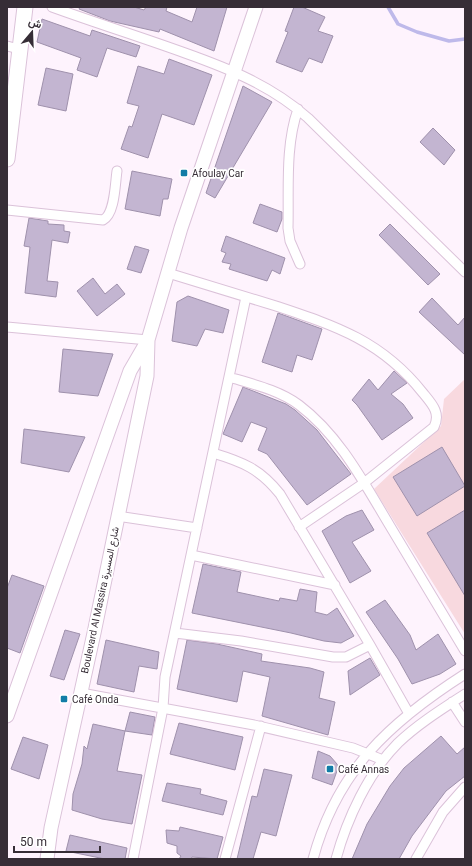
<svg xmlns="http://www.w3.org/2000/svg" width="472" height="866" viewBox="0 0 472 866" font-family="Roboto,Vazirmatn,sans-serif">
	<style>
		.green { fill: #f8d9df }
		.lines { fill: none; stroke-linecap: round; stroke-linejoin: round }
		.stream { stroke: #beb9ea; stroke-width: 3.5 }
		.building { fill: #c3b5d1; stroke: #9f91ac }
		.street-casing { stroke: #dbc2d9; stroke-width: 11 }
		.secondary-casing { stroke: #dbc2d9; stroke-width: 15 }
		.primary-casing { stroke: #dbc2d9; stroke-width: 17 }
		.street { stroke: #fff; stroke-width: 9 }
		.secondary { stroke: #fff; stroke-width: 13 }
		.primary { stroke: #fff; stroke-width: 15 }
		.poi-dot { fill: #127da7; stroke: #fff; stroke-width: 1.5 }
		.labels { text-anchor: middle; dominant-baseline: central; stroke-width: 3.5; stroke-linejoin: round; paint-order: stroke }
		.poi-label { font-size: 10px; fill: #362d36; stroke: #fff; text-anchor: start }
		.street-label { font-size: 10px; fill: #362d36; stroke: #fff }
	</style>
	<rect width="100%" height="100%" fill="#fef3fd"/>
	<path class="green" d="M465,379V634L374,489L441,426L444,399Z"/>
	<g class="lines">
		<path class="stream" d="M388,7L398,24L417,32L449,41L465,39"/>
	</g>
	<path class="building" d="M80,7H134L144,10L146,7H167L166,11L192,22L197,7H227L214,51L160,29L159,32L110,21L79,9Z
		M294,7H302L325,17L318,31L333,36L322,63L309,58L302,72L276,62L288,32L285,31Z
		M42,19L90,36L92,30L140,46L136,57L107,48L97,77L77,70L81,58L37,42Z
		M169,59L212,75L194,125L162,114L148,158L121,149L129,126L132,127L139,106L127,103L138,66L164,74Z
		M46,68L73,74L66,111L38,105Z
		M243,86L272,102L215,198L206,193Z
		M433,128L455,150L444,165L420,142Z
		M132,171L172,179L168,199H163L160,216L125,209Z
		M260,204L282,212V219L277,232L253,223Z
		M29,218L48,221V224L64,225V231L70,232L68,243L52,240L47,281L58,282L56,297L25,293L30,247L24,246Z
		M390,224L440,274L428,285L379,235Z
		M226,236L285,258L280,274L272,270L267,281L229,269L231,264L222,262L226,253L221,251Z
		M135,246L149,250L141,273L127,269Z
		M93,278L105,294L117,284L125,294L97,316L77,291Z
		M188,296L229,310L223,333L205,329L197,346L172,341L177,302Z
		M432,298L458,325L465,317V355L419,312Z
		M278,313L322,329L312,360L297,355L292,372L262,362Z
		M63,349L113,354L98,396L59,392Z
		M394,371L407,383L391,394L403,404L413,418L382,440L357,405L352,400L369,379L378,390Z
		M243,387L286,404L295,410L317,430L351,474L307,505L267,454L258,450L267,428L251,422L242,442L223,434Z
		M24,429L85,437L69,472L21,463Z
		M442,447L465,486L417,516L393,477Z
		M362,510L374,530L352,542L371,571L350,583L322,531L346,516Z
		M465,510V596L427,533Z
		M203,564L241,572L237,592L279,601L280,598L297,601L300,589L317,592L315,612L327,615L337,608L354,636L341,643L324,641L291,633L192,613Z
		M12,575L44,586L20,653L7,648V588Z
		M385,600L410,635L416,650L438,634L456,664L440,674L412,684L398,659L366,612Z
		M65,630L80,634L64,680L50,676Z
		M106,640L159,652L157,669L139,666L134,692L97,684Z
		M187,640L217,644L262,654L261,661L310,668L324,672L319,698L335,702L328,735L262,716L270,677L243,671L237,702L177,689Z
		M370,658L380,675L350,695L348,671Z
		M130,712L155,717L152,735L125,731Z
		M179,723L243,737L235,770L170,754Z
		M93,724L125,731L117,771L142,775L132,824L102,819L72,810L73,794L82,764L84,746L87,749Z
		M441,736L457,754L465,747V776L446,791L412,836L399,859H352L367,824L390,786L404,768Z
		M23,737L48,745L39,779L11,769Z
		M318,751L330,756L337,764L338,768L332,785L312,778Z
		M264,769L292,775L276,836L261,832L253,859H237L252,796L257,797Z
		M167,783L201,789L200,794L227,801L223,815L162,801Z
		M180,827L223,837L217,859L192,857L191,859H179L181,856L177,853V846L167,843L166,830L179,831Z
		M70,835L127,848L125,859H105L66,851Z"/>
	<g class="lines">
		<defs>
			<path id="street" d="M52,7C96,23 141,37 185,53C230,69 272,86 308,118L465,272
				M7,46L19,49
				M298,109C285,146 289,189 288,228L290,241L300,264
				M7,210L103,220C115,214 115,184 117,171
				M168,273C204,284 240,295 276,306C336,326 382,341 423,393C432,404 441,413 434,427L364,483L299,527
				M7,327L148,340
				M229,377C252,384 279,390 299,405C340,436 364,483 390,526C415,568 440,610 465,651
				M213,453C243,462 260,469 280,494L370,645L408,712
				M117,516L197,528
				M191,555L335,585
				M175,633L241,641L333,657H346L370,645
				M81,693L254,725L353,748L383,760
				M452,702L465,722
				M133,859L163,708L165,677L246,297
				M225,859L261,726
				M313,859C337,770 390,722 465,674
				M336,859C347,819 368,773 398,743C418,724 442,709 465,694
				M416,859L443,812L465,787"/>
			<path id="secondary" d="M7,716L130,371L148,340L181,228L256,7
				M47,859L51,828L94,633L147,376L148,340"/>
			<path id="primary" d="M7,159L25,7"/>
		</defs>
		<use href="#street" class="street-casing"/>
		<use href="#secondary" class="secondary-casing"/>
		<use href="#primary" class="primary-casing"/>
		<use href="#street" class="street"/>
		<use href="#secondary" class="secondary"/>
		<use href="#primary" class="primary"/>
	</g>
	<g class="poi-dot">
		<rect x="180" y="169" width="8" height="8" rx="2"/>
		<rect x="60" y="695" width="8" height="8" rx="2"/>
		<rect x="326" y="765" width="8" height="8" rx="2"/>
	</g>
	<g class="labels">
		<g class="poi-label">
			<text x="192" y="173">Afoulay Car</text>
			<text x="72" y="699">Café Onda</text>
			<text x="338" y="769">Café Annas</text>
		</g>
		<g class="street-label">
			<text transform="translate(100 600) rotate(-78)">Boulevard Al Massira شارع المسيرة</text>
		</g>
	</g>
	<rect width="472" height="866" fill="none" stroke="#362d36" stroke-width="16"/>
	<g transform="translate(32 32) rotate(19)" stroke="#ffffff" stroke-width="3" paint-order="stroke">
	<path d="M0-3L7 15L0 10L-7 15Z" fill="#362d36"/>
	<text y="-6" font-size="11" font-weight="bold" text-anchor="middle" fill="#362d36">ش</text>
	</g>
	<path d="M14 846v6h86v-6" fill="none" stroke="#362d36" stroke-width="2"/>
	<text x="20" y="846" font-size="12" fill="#362d36" stroke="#ffffff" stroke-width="3" paint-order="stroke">50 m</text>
</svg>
